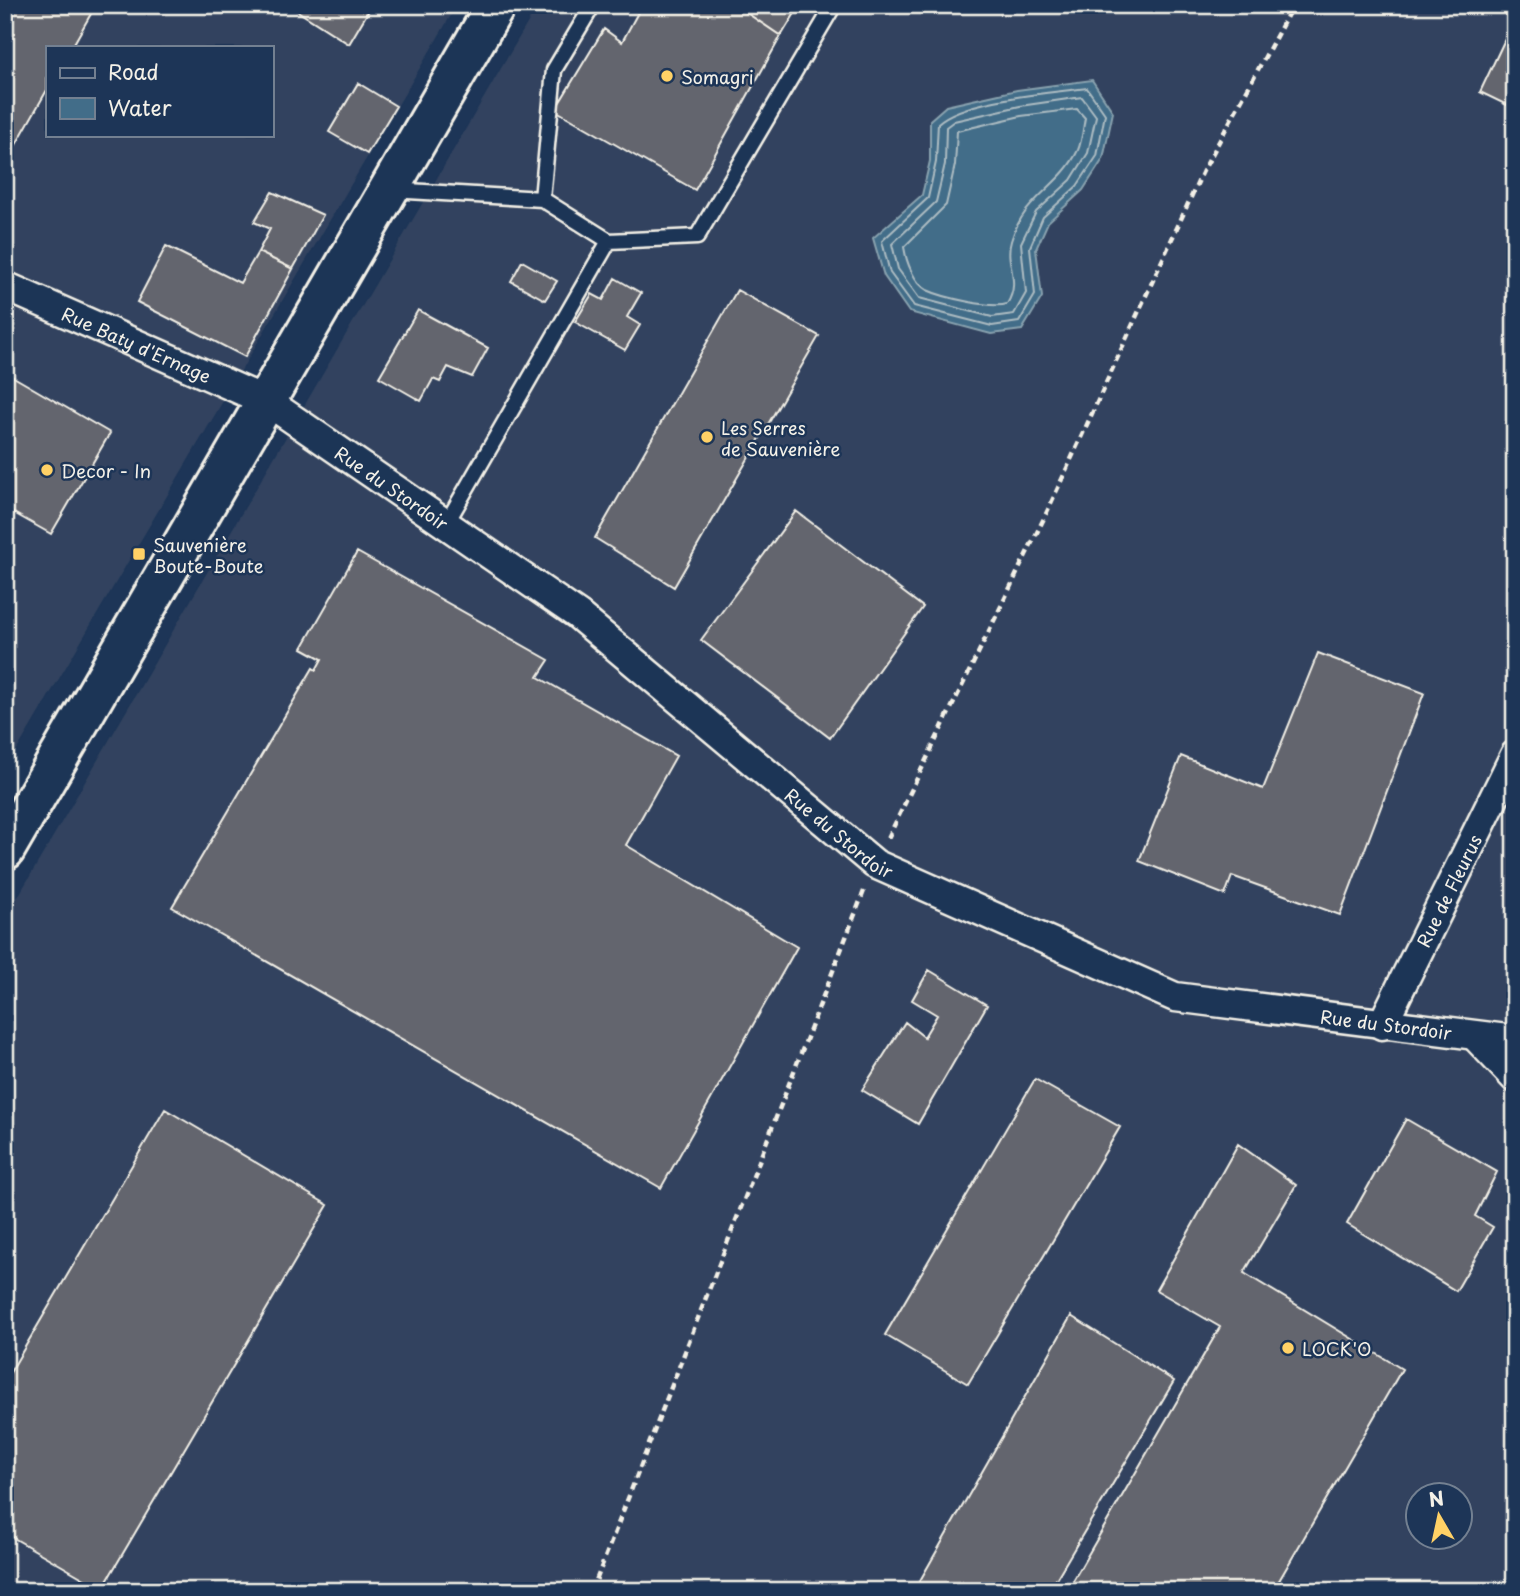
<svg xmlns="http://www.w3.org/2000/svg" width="1520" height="1596" viewBox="0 0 1520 1596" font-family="'Playpen Sans',sans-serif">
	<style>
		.built { fill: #32435e; fill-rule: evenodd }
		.water { fill: #426d89; stroke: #89a2af; stroke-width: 2 }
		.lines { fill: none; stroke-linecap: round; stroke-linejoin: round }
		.shore { stroke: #adbcc2; stroke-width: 2 }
		.building { fill: #64656e; stroke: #f4f1e8; stroke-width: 2 }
		.service-casing { stroke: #f4f1e8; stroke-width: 19 }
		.minor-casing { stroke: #f4f1e8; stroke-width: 33 }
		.primary-casing { stroke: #f4f1e8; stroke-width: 44 }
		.path { stroke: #f4f1e8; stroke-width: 4.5; stroke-dasharray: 7 5; stroke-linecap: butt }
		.service { stroke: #1d3557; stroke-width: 14 }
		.minor { stroke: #1d3557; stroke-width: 28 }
		.primary { stroke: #1d3557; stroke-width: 38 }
		.poi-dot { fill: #ffd166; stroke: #1d3557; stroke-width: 2.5 }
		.labels { text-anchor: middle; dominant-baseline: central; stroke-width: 5; stroke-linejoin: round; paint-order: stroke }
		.poi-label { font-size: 18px; fill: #f4f1e8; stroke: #1d3557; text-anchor: start }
		.street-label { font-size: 18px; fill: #f4f1e8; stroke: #1d3557 }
	</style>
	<rect width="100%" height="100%" fill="#1d3557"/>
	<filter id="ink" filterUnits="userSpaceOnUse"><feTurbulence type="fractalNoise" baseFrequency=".0143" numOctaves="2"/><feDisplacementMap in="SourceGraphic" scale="14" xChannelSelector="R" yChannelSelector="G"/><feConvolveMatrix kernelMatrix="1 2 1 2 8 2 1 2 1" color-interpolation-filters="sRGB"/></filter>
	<g filter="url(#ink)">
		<path class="built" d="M5,5H457L5,770ZM47,47H271V135H47Z
			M538,5H1515V1591H5V919ZM1418,1494H1460V1536H1418Z"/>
		<path class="water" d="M1092,80L1113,112L1103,159L1083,190L1048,222L1036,249L1042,297L1022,330L991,334L909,312L884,276L873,238L922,195L930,161V120L946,106L1017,90Z"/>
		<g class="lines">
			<path class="shore" d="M1087,88L1105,114L1097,156L1077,186L1043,217L1030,247L1035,295L1019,322L992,326L914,306L890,273L882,241L928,198L936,162L938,123C964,99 1050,93 1087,88Z
				M1082,97L1096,116L1088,153L1071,180L1036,212L1021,243L1026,293L1014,314L992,317L919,298L898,269L892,244L936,202L945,164L946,127L954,121L1020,106Z
				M1077,109L1085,118C1083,128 1082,141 1078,150C1060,188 1025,195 1011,241C1004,264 1022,280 1007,304C992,309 942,297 927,290C914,283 906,261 904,247L946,205L955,165L957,131L1021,116Z"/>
		</g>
		<path class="building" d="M5,5H96L72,47H47V90L5,164Z
			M288,5H372L349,44Z
			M642,5H735L781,36L695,190L555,110L604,29L622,42Z
			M735,5H800L781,36Z
			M1515,18V109L1480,92Z
			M358,83L396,106L367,154L329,132Z
			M272,192L323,215L293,269L258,252L270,229L254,222Z
			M166,246L240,283L258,252L293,269L245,357L137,302Z
			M522,261L557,281L545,300L511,281Z
			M615,278L641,293L627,317L640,325L625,350L575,322L592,294L603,300Z
			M737,290L819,336L674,587L595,538Z
			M418,310L488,348L472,377L448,367L440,382L433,379L421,401L379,377Z
			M5,372L110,433L51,534L5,508Z
			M796,511L923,607L830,738L701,640Z
			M357,552L549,660L538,677L676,756L626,845L797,947L661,1188L172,907L313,668L316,670L322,659L302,648Z
			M1318,653L1424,693L1340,915L1232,876L1225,895L1139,861L1181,756L1263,789Z
			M929,970L987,1005L918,1124L862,1090L905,1022L924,1037L937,1015L912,1000Z
			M1035,1079L1120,1127L968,1384L885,1335Z
			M165,1109L328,1205L102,1589L5,1533V1381Z
			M1406,1119L1497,1172L1475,1216L1493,1227L1456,1291L1347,1224Z
			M1238,1144L1296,1185L1244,1273L1402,1369L1273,1591H1067L1220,1327L1156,1290Z
			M1071,1316L1174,1381L1049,1591H914Z"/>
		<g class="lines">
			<defs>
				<path id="service" d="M391,190L542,199L609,241L446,524
					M542,199L554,70L593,5
					M609,241L697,237L834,5"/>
				<g id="minor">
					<path id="s1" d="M5,286L268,402L578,615L875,864L1175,997L1515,1040"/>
					<path id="s2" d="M1382,1025L1515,755"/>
					<path d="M1476,1037L1515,1078"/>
				</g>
				<path id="primary" d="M5,850L496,5"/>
			</defs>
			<use href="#service" class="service-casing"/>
			<use href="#minor" class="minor-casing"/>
			<use href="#primary" class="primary-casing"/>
			<path class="path" d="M888,838L1046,514L1203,171L1293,5
				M592,1591L864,891"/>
			<use href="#service" class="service"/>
			<use href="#minor" class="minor"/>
			<use href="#primary" class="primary"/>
		</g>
	</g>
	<g class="poi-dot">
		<circle cx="667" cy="76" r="7"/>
		<circle cx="707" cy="437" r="7"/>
		<circle cx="47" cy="470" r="7"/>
		<rect x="132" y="547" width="14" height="14" rx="3.5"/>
		<circle cx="1288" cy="1348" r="7"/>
	</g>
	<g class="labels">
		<g class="poi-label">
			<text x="681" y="76">Somagri</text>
			<text x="721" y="427">Les Serres<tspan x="721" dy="21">de Sauvenière</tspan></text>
			<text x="61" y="470">Decor - In</text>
			<text x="153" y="544">Sauvenière<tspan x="153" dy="21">Boute-Boute</tspan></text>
			<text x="1302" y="1348">LOCK'O</text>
		</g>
		<g class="street-label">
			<text stroke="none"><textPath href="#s1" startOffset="144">Rue Baty d'Ernage</textPath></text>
			<text stroke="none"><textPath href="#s1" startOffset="438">Rue du Stordoir</textPath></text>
			<text stroke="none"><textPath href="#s1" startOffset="1004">Rue du Stordoir</textPath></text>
			<text stroke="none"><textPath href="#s2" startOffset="150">Rue de Fleurus</textPath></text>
			<text stroke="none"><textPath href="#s1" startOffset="1592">Rue du Stordoir</textPath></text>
		</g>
	</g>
	<rect width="1520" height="1596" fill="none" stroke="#1d3557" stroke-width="28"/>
	<rect x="14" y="14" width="1492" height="1568" fill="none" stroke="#f4f1e8" stroke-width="2.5" filter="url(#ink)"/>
	<rect x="46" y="46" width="228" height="91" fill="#1d3557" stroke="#738091" stroke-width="2"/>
	<rect x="60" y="68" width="35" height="10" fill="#1d3557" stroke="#738091" stroke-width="2"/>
	<text x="108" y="80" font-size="21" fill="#f4f1e8">Road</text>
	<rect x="60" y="98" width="35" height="21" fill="#426d89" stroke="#738091" stroke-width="2"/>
	<text x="108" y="116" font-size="21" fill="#f4f1e8">Water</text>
	<g transform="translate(1439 1516) rotate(351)"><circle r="33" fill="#1d3557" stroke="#738091" stroke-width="2"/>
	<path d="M0-5L12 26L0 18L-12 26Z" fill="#ffd166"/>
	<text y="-10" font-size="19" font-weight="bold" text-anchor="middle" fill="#f4f1e8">N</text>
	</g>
</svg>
